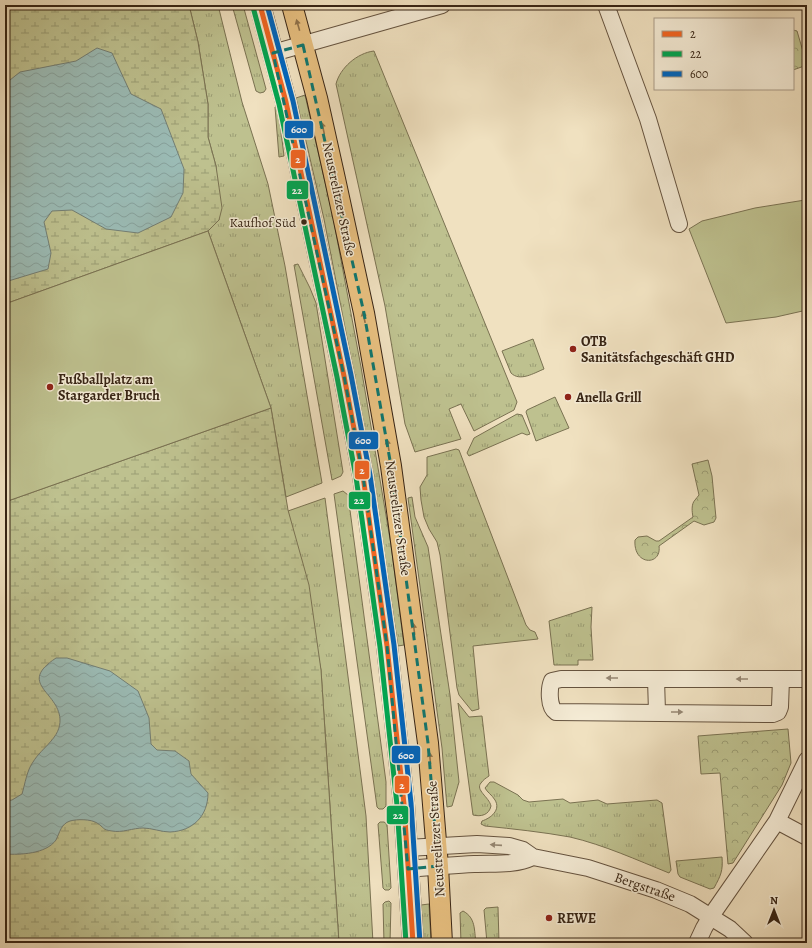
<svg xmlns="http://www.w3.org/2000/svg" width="812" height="948" viewBox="0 0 812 948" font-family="Alegreya,serif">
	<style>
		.grass { fill: url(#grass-tufts); stroke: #7a7252 }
		.wetland { fill: url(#wetland-marsh); stroke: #7a7252 }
		.park { fill: url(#park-crowns); stroke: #7a7252 }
		.garden { fill: #bec18f; stroke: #7a7252 }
		.water { fill: url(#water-waves); stroke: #737f75 }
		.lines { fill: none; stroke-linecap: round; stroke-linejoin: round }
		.minor-casing { stroke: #65533f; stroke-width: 18 }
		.major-casing { stroke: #372414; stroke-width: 22 }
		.minor { stroke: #f5ecd6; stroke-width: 16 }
		.major { stroke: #e8c080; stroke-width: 20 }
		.bus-1-casing { stroke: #f5ecd6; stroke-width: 8 }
		.bus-2-casing { stroke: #f5ecd6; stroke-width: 8 }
		.bus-3-casing { stroke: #f5ecd6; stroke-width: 8 }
		.bus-1 { stroke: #f26522; stroke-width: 5 }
		.bus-2 { stroke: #00a651; stroke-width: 5 }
		.bus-3 { stroke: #0065bd; stroke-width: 5 }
		.oneway { fill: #90724a }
		.oneway2 { fill: #968875 }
		.marked { fill: none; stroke: #0f766e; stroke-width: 3; stroke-dasharray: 8 5; stroke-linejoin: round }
		.bus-dot { fill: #372414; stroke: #f5ecd6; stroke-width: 1.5 }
		.poi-dot { fill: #8f2418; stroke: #f5ecd6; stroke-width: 1.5 }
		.labels { text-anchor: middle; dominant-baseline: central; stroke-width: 3; stroke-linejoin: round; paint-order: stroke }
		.bus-label { font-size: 13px; fill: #372414; stroke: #f5ecd6; text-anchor: end }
		.street-label { font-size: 14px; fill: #372414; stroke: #f5ecd6 }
		.poi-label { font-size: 14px; font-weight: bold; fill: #372414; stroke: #f5ecd6; text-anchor: start }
		.line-badge { stroke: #f5ecd6; stroke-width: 1.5 }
		.badge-label { font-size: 11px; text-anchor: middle; font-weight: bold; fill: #fff }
	</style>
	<defs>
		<pattern id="grass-tufts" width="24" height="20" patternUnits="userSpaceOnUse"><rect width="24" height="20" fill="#bec18f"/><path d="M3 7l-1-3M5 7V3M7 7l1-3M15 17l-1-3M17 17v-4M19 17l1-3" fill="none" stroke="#9b9d74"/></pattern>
		<pattern id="wetland-marsh" width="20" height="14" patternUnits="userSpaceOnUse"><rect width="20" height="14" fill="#bec18f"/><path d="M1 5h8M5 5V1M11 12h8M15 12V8" fill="none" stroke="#9b9d74"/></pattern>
		<pattern id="park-crowns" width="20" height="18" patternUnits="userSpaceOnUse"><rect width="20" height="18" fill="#bec18f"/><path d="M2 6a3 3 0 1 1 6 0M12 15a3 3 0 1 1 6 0" fill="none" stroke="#9b9d74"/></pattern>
		<pattern id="water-waves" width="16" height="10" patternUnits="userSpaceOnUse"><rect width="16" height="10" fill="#9bbcb6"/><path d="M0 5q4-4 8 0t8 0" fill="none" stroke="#86a19c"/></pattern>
	</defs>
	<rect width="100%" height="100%" fill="#f0e1c0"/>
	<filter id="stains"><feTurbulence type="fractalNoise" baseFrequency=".005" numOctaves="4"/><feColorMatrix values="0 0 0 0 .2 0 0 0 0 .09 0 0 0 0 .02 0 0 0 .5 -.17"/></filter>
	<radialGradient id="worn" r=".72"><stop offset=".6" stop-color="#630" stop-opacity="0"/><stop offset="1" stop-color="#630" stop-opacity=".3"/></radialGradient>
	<path class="grass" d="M189,5H218L242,102L268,184L285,266L322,483L286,497L271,408L208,231L219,220L216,166L208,137V104L198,42Z
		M232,5H243L266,89L264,92L260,93L256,91Z
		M374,51L517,402L514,410L474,431L461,404L449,409L461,439L415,452L405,424L385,306L336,84C340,68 357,53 374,51Z
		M305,95L333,217L361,367L391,545L404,645L398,646L372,475L353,369L324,219L296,98Z
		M275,107H278L284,156L279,157Z
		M298,264L310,288L316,303L343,472L341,476L332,480L294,265Z
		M533,339L544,369C534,373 520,382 511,373L502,351Z
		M555,397L569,428L536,441L526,412L527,410Z
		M517,414L522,415L530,434L527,435L522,433L469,456L467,453L474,438Z
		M456,449L459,450L526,625L530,630L535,632L538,639L473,646L479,709L472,711L459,695L457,688L440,555L437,542L429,529L424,517L421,500L420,487L427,475V457Z
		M343,491L348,495L386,782V806L383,809H379L377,807L334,494Z
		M412,497L415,517L428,547L450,695L459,782L452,806L447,807L442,748L408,498Z
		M325,498L366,816L373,943H339L321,670L288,511Z
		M592,607L591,627L593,660H578V665H554L549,621Z
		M458,703L469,717L482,716L489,776C486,778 483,780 481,783C475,790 489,797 491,806C489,815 481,817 473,815Z
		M490,782H494L518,795L523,800L529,802L563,799L570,803L598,800L607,804L657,800L662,803L671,870L669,873C637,860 604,845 570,837C542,832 514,829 485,826L481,824L482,821C491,818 501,810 495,800C492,795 487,792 485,788Z
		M380,822H384L387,824L391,888L389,890H385L383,888L378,824Z
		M722,857C723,871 721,875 714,888L710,889L680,877L678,874L676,861Z
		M389,901L391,903L390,943H384L383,904L385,902Z
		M429,904L431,943H423L421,905Z
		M498,907L499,943H487L484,910L486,908Z
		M463,911C476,918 474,930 476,943H461L460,913Z"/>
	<path class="wetland" d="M5,5H189L198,42L208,104V137L216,166L222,208L219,220L208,231L5,304Z
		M271,408L288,510L309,585L321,670L339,943H5V502Z"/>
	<path class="park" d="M793,30L797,31L807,65L793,70Z
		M708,460L712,476L716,518L714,522L704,525L694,521L659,546C662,566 633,566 635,540L638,537L647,536L656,541H659L693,517C692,512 691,504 695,500C696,498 698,497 699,495L692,464Z
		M788,729L791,763L782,785L733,863L728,864L720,773L701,774L698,736Z"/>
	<path class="garden" d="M805,200L806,204H807V310L776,317L726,323L689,229L702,221L739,212L755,208Z
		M208,231L271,408L5,502V304Z"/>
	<path class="water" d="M97,48L112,53L131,94L161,109L184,169L183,193L171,217L138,233L106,229L72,210L52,211L44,222L51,253L48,269L5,282V84L20,72L76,61Z
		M56,658H67L110,671L138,691L149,718L151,744L157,750L175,751L189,761L191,774L208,793C208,816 193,831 170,832C161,832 152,828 143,828C133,828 122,833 112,831C102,830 104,827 97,823C91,819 77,819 70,821C61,824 60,832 56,840C46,854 20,855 5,854V801L12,800L22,794C25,784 27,770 33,762C42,747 61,738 60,719C58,691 17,684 56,658Z"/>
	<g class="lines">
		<defs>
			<path id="minor" d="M606,5L648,119L679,224
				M273,53L442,5
				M656,679L657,712
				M781,679L780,707L778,712L773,714L556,712C548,707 549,688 552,681L561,679H807
				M777,821L807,837
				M407,848L477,844L509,846L523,850L533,857L588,868L656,890L690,904L730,929L745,943
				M408,869C430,867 452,865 474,864C495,863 513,866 533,857
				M697,943L704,928L711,916L777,821L807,760"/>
			<path id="major" d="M260,5L286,102L344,376L363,476L387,646L404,804L413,943
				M292,5L317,98L335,179L364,313L391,466L428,743L438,866L442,943"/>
		</defs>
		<use href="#minor" class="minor-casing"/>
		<use href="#major" class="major-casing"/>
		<use href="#minor" class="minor"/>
		<use href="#major" class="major"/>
		<defs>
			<path id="bus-1" d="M260,5L286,102L344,376L363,476L387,646L404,804L413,943"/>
			<path id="bus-2" d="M253,7L279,104L337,377L356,477L380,647L397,805L406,943"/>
			<path id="bus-3" d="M267,5L293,101L351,375L370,475L394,645L411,803L420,943"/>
		</defs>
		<use href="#bus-1" class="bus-1-casing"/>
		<use href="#bus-2" class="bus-2-casing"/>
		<use href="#bus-3" class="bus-3-casing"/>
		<use href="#bus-1" class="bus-1"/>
		<use href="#bus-2" class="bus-2"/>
		<use href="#bus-3" class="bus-3"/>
	</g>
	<defs><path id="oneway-solid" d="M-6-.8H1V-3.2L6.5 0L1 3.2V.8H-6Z"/></defs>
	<g class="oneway">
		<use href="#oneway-solid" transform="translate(298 25) rotate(-106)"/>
		<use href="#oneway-solid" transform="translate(323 128) rotate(-103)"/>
		<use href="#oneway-solid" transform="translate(364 317) rotate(-101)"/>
		<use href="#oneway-solid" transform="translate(388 445) rotate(-100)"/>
		<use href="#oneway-solid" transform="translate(414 629) rotate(-97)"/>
		<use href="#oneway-solid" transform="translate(430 758) rotate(-95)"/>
	</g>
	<g class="oneway2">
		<use href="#oneway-solid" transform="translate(612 678) rotate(-180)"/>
		<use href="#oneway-solid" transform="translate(742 679) rotate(180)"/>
		<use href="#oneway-solid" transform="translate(677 712)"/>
		<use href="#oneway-solid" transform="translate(496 845) rotate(-176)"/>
	</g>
	<path class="marked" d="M303,45L364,313L391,466L428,743L438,866L408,869L387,646L363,476L344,376L273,53Z"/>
	<circle class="bus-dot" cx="304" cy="222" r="3.5"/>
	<g class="poi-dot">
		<circle cx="573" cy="349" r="4"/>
		<circle cx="50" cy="387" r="4"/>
		<circle cx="568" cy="397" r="4"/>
		<circle cx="549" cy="918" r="4"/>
	</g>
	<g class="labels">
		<g class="bus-label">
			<text x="296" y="222">Kaufhof Süd</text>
		</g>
		<g class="street-label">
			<text transform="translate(339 199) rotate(78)">Neustrelitzer Straße</text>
			<text transform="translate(398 518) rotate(82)">Neustrelitzer Straße</text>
			<text transform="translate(436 839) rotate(-94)">Neustrelitzer Straße</text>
			<text transform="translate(645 887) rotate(19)">Bergstraße</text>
		</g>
		<g class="poi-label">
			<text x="581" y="341">OTB<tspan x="581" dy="16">Sanitätsfachgeschäft GHD</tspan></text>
			<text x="58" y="379">Fußballplatz am<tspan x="58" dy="16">Stargarder Bruch</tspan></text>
			<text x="576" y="397">Anella Grill</text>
			<text x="557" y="918">REWE</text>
		</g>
	</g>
	<g class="line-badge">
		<rect x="284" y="120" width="30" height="19" rx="4" fill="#0065bd"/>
		<rect x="290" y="149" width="16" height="20" rx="4" fill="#f26522"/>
		<rect x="286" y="180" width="23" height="20" rx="4" fill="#00a651"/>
		<rect x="348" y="431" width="31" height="19" rx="4" fill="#0065bd"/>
		<rect x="354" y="460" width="16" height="20" rx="4" fill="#f26522"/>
		<rect x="348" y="491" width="23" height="19" rx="4" fill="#00a651"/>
		<rect x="391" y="745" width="30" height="19" rx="4" fill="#0065bd"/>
		<rect x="394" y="775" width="16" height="19" rx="4" fill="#f26522"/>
		<rect x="386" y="805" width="23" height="20" rx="4" fill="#00a651"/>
	</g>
	<g class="badge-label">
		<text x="299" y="133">600</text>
		<text x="298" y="163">2</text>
		<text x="297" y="194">22</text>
		<text x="363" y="444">600</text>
		<text x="362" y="474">2</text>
		<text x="359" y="504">22</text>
		<text x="406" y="759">600</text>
		<text x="402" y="789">2</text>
		<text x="398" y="819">22</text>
	</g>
	<rect width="812" height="948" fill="none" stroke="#f0e1c0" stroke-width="20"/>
	<rect x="6" y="6" width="800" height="936" fill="none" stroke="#372414" stroke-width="2"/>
	<rect x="10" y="10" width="792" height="928" fill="none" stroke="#372414"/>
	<rect x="654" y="18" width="140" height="72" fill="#f5ecd6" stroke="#a99c88"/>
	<rect x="662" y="31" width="20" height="6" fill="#f26522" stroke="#a99c88"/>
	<text x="690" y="38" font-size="12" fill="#372414">2</text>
	<rect x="662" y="51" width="20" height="6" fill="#00a651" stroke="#a99c88"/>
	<text x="690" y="58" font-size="12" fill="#372414">22</text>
	<rect x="662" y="71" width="20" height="6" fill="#0065bd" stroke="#a99c88"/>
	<text x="690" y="78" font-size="12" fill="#372414">600</text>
	<g transform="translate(774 910)" stroke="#f5ecd6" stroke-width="3" paint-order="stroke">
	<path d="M0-3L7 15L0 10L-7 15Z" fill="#372414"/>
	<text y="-6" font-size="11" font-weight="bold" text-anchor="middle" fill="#372414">N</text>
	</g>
	<rect width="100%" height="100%" filter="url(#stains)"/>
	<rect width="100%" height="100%" fill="url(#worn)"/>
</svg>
